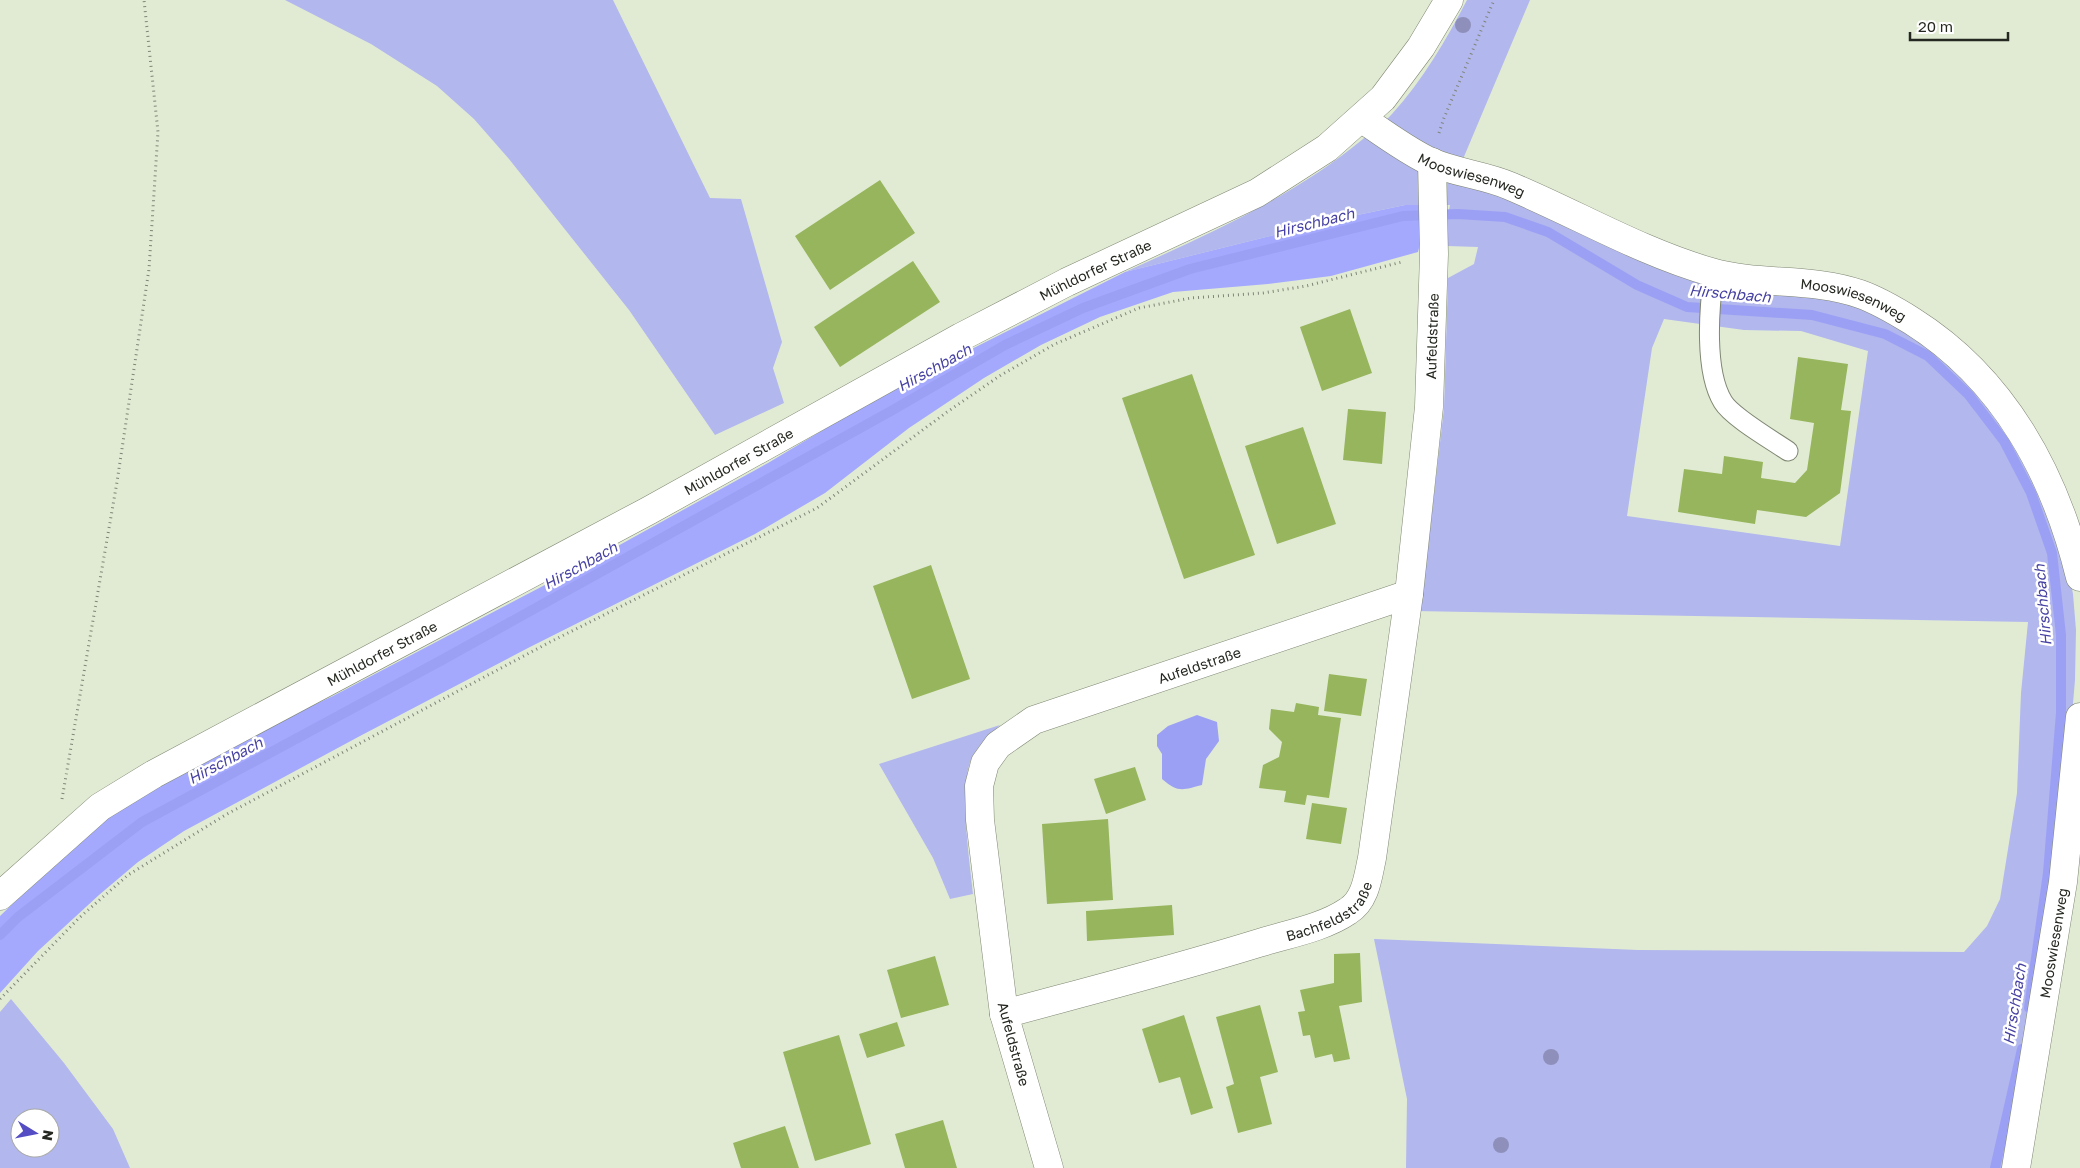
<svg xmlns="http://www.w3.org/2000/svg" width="2080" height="1168" viewBox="0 0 2080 1168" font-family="'Golos Text',sans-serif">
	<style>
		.green { fill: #b2b7ee; fill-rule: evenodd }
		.forest { fill: #a4a9fe }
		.water { fill: #9ba0f4 }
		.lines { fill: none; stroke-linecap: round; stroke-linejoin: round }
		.stream { stroke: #9ba0f4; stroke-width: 10 }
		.building { fill: #96b55c }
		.lane-casing { stroke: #7f8772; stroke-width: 21 }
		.street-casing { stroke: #7f8772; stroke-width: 29 }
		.secondary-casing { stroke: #7f8772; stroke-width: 29 }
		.path { stroke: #7f8576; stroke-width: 3; stroke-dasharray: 1 4; stroke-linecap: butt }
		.lane { stroke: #fff; stroke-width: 19 }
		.street { stroke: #fff; stroke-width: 28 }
		.secondary { stroke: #fff; stroke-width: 28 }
		.tree { fill: #8e90bb }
		.labels { text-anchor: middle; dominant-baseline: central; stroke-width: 5; stroke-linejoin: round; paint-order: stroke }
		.street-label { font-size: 14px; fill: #252820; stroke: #fff }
		.water-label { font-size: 15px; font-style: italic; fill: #4641a2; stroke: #fff }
	</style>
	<rect width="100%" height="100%" fill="#e1ebd4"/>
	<path class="green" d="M285,0H613L710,198L741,199L782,342L773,368L784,403L715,435L629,310L509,159L474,119L437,86L371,44Z
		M1467,0H1530L1463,159L1581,228L1662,270L1716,285L1853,302L1945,353L2026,446L2063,544L2073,594L2076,630L2075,680L2062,830L2009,1168H1406L1407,1099L1374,939L1638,950L1964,952L1987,926L2000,899L2017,793L2021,693L2028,622L1414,611L1430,530L1444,408L1448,278L1474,264L1478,247L1447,246L1445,231L1450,205H1405L1343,218L1125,272C1207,235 1293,197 1363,139C1373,131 1384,123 1392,114C1423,80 1446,40 1467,0ZM1664,319L1744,330L1801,331L1868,351L1840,546L1627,516L1652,348Z
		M1000,725C991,734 981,743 974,754C957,779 970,863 973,894L950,899L933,858L879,764Z
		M11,999L64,1063L113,1129L130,1168H0V1012ZM20,1118H50V1148H20Z"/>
	<path class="forest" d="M1405,205H1422L1423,232L1418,252L1331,276L1268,284L1173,292L1100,317L1041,345L984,378L909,428L825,493L755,534L528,648L360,736L184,831L138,862L99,895L38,951L0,993V916L95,825L228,745L333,696L587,563L768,463L888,391L1125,272L1343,218Z"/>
	<path class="water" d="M1197,715L1217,722L1219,741L1206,759L1202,785C1183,790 1178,793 1162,779V754L1157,746V735L1168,726Z"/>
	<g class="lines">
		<path class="stream" d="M0,935L18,917L142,822L442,660L891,411L1005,345L1083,308L1190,269L1403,216L1458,214L1505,217L1548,232L1637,285L1687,307L1812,315L1885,334L1928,356L1968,394L2004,441L2031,493L2052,553L2061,635V713L2048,873L2029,1008
			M1995,1168L2022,1049"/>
	</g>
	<path class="building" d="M880,180L915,233L830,290L795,236Z
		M913,261L940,302L840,367L814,327Z
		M1350,309L1372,373L1322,391L1300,327Z
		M1798,357L1848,364L1841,410L1851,411L1840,493L1806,517L1757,510L1755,524L1678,512L1684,469L1722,474L1724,456L1763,462L1761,478L1795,483L1807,470L1814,423L1790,419Z
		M1192,374L1255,555L1184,579L1122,398Z
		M1348,409L1386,412L1382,464L1343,460Z
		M1303,427L1336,524L1277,544L1245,446Z
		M931,565L970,679L912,699L873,586Z
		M1329,674L1367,679L1361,716L1324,711Z
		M1296,703L1319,707L1318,715L1341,718L1329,798L1307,795L1305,805L1284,802L1286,791L1259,788L1263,765L1279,757L1282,742L1269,729L1271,709L1294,712Z
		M1135,767L1146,800L1106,814L1094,779Z
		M1312,803L1347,808L1341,844L1306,839Z
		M1108,819L1113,900L1047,904L1042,824Z
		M1172,905L1174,935L1087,941L1086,911Z
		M1360,953L1362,1002L1339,1006L1350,1059L1334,1062L1332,1054L1315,1058L1310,1035L1303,1036L1298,1012L1305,1011L1300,990L1334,983V954Z
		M935,956L949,1005L901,1018L887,970Z
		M1260,1005L1278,1072L1260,1077L1272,1124L1238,1133L1226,1087L1234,1084L1216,1017Z
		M1184,1015L1213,1108L1191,1115L1180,1077L1159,1083L1142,1029Z
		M897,1022L905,1046L867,1058L859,1034Z
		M839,1035L871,1144L815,1161L783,1052Z
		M943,1120L957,1168H905L895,1134Z
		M785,1126L799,1168H741L733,1143Z"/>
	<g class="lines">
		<defs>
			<path id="lane" d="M1714,273C1709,308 1704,371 1723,402C1732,417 1772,440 1788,451"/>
			<g id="street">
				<path id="s1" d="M1362,119C1384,133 1407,151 1431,162C1456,173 1485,175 1510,186C1577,214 1641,252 1711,272C1759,286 1812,277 1860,294C1877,300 1896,311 1912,321C2004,379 2055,474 2080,577"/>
				<path id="s2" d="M1004,1014C1089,991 1175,969 1259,943C1288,934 1323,928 1348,911C1366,900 1368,876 1372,858L1409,594L1429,407L1434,254L1432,162"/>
				<path id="s3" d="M1049,1168L1004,1014L980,820L979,786L985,763L998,745L1034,720L1409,594"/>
				<path id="s4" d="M2016,1168L2063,882L2080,717"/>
			</g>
			<g id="secondary">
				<path id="s5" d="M0,896L100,807L154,774L648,511L961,337L1067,282L1257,193L1327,148L1383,98L1421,47L1449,0"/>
			</g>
		</defs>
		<use href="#lane" class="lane-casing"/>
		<use href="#street" class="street-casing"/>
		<use href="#secondary" class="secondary-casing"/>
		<path class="path" d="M1439,133L1444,118L1494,0
			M62,799L117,482L149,269L158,132L144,0
			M0,999L79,918L128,875L227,814L550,642L817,508L947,412L1001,375L1055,344L1139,308L1191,298L1263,293L1306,286L1402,262"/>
		<use href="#lane" class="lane"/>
		<use href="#street" class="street"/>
		<use href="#secondary" class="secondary"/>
	</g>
	<g class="tree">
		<circle cx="1463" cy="25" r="8"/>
		<circle cx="1551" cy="1057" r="8"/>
		<circle cx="1501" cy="1145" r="8"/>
	</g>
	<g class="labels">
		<g class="street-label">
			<text stroke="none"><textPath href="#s1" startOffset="124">Mooswiesenweg</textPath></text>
			<text stroke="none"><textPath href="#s5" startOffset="1265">Mühldorfer Straße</textPath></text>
			<text stroke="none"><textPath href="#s1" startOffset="529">Mooswiesenweg</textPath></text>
			<text stroke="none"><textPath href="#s2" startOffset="945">Aufeldstraße</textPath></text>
			<text stroke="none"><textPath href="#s5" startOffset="860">Mühldorfer Straße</textPath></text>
			<text stroke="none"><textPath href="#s5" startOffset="455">Mühldorfer Straße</textPath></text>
			<text stroke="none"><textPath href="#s3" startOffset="654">Aufeldstraße</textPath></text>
			<text stroke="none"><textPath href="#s2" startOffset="344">Bachfeldstraße</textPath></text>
			<text stroke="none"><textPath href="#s4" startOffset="228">Mooswiesenweg</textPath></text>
			<text transform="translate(1014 1044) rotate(75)">Aufeldstraße</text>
		</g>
		<g class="water-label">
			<text transform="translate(1314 222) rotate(-14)">Hirschbach</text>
			<text transform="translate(1730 293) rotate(5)">Hirschbach</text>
			<text transform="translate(934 367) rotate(-29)">Hirschbach</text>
			<text transform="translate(580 565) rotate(-29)">Hirschbach</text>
			<text transform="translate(2042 605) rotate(-95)">Hirschbach</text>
			<text transform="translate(225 760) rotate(-28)">Hirschbach</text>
			<text transform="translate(2014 1004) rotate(-81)">Hirschbach</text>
		</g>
	</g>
	<g transform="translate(35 1133) rotate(100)"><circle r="24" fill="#ffffff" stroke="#a8a9a6"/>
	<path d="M0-4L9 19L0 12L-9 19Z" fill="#544dc4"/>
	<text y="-8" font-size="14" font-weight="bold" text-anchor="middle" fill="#252820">N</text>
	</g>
	<path d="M1910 32v8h98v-8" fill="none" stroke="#252820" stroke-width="2.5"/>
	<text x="1918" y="32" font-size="15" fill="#252820" stroke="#ffffff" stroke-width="4" paint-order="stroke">20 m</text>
</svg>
